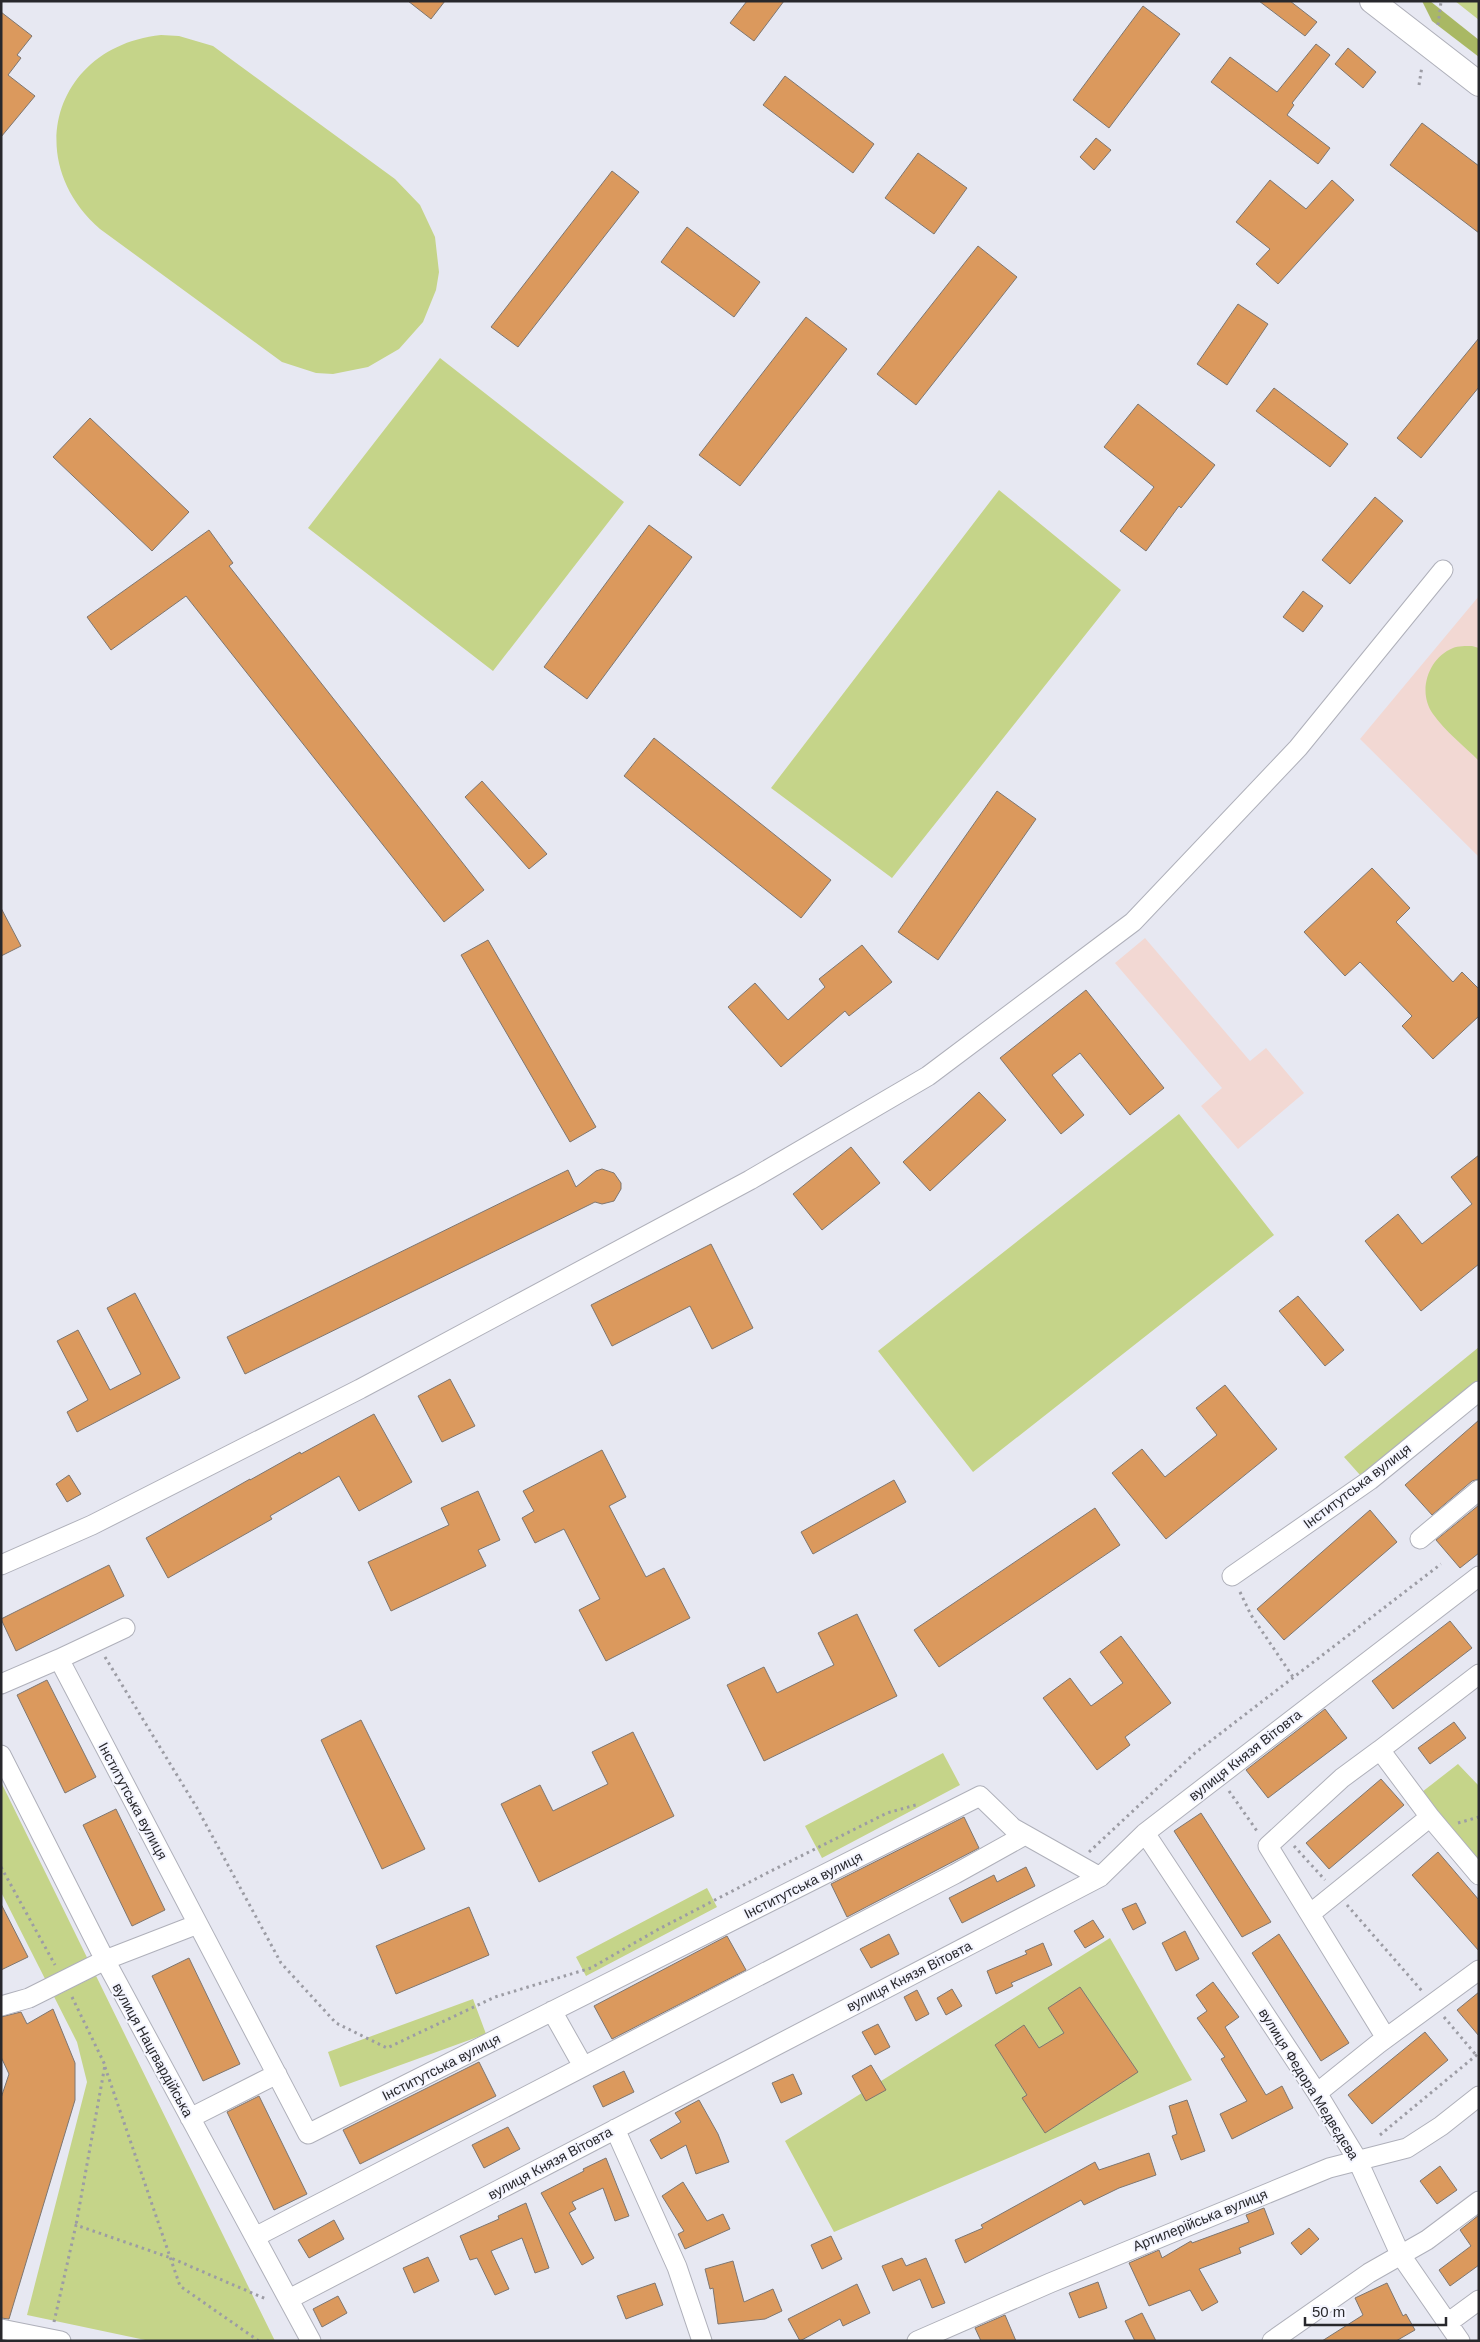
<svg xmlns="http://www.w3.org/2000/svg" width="1480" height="2342" viewBox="0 0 1480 2342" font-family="Arial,sans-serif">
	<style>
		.education { fill: #f2d8d3 }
		.green { fill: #c5d489 }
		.forest { fill: #a9b864 }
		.building { fill: #db995d; stroke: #7e7670 }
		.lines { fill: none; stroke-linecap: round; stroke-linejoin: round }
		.minor-casing { stroke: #afb0ba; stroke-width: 21 }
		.major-casing { stroke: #afb0ba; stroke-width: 26 }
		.path { stroke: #9c9ca4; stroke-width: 3; stroke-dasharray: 2.5 4; stroke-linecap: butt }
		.minor { stroke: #fff; stroke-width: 19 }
		.major { stroke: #fff; stroke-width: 24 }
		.labels { text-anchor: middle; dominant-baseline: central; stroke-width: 4; stroke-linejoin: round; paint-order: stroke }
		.street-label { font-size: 14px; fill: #28282c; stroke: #f4f5ff }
	</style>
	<rect width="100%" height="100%" fill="#e7e8f2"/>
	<path class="education" d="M1479,596V857L1360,739Z
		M1145,938L1250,1061L1266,1048L1304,1093L1238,1149L1201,1106L1222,1088L1115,963Z"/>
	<path class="green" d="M1455,1H1479V20Z
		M161,35L179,36L213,46L395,179L420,205L435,237L439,272L436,290L423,322L399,349L368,367L333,374L316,373L282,362L100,229C20,159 56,46 161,35Z
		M440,358L624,502L493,671L308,528Z
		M999,490L1121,590L892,878L771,788Z
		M1472,646L1479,648V761C1464,746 1445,731 1433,714C1417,692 1428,658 1453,648C1458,646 1466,646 1472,646Z
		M1179,1114L1274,1235L973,1472L878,1351Z
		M1479,1347V1380L1427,1424L1360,1475L1344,1457Z
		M943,1753L960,1785L822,1858L805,1826Z
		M1458,1764L1479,1786V1860L1422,1792Z
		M1,1782L275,2341H150L27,2315L87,2082L77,2042L1,1892Z
		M707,1888L717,1907L586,1976L576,1957Z
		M1110,1938L1192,2080L834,2232L785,2141Z
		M473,1999L486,2034L340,2087L328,2052Z"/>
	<path class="forest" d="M1422,1H1430L1479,40V57L1432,21Z"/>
	<path class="building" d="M408,1H445L431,19Z
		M747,1H784L754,41L730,23Z
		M1259,1H1290L1317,22L1305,36Z
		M1143,6L1180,34L1109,128L1073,100Z
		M1,12L32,36L17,55L21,58L8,75L35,96L1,137Z
		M1316,44L1330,55L1292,103L1294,105L1287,115L1330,148L1318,164L1211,82L1230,57L1277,92Z
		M1348,48L1376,72L1363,88L1335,64Z
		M785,76L874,144L853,173L763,105Z
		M1422,123L1479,166V233L1390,165Z
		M1096,138L1111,150L1094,170L1080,157Z
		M918,153L967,188L934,234L885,198Z
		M612,171L639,192L518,347L491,327Z
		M1270,180L1306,209L1332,180L1354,200L1278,284L1256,264L1270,249L1236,222Z
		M687,227L760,282L734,317L661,262Z
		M978,246L1017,277L916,405L877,374Z
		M1238,304L1268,324L1227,385L1197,364Z
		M806,317L847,349L740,486L699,455Z
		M1479,338V387L1421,458L1397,438Z
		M1274,388L1348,444L1330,467L1256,411Z
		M1138,404L1215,465L1181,508L1179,506L1146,551L1120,531L1154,487L1104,447Z
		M90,418L189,512L152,551L53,457Z
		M1375,497L1403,521L1350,584L1322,560Z
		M649,525L692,557L587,699L544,667Z
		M209,530L233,563L229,566L484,890L444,922L186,596L111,650L87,617Z
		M1303,591L1323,606L1303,632L1283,617Z
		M654,738L831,880L801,918L624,776Z
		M482,781L547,854L529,869L465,797Z
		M997,791L1036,819L938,960L898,932Z
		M1372,868L1410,908L1396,922L1453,982L1462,972L1479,989V1016L1433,1059L1402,1026L1412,1016L1360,962L1345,976L1304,932Z
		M1,908L21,946L1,956Z
		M488,940L596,1127L570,1142L461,955Z
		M862,945L892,982L849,1016L845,1011L781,1067L728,1007L755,983L788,1020L825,987L819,979Z
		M1086,990L1164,1088L1130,1115L1080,1053L1052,1075L1084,1115L1061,1134L1000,1058Z
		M979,1092L1006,1120L930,1191L903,1162Z
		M851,1147L880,1183L822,1230L793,1194Z
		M1479,1155V1264L1421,1311L1365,1241L1398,1214L1422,1244L1472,1204L1451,1177Z
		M602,1169L614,1173L621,1183V1189L614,1201L602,1204L595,1202L245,1374L227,1337L568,1170L576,1187L596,1171Z
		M711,1244L753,1328L712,1349L690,1306L612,1346L591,1305Z
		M135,1293L180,1378L77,1432L67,1412L88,1400L57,1341L78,1330L110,1390L141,1374L107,1308Z
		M1298,1296L1344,1350L1325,1366L1279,1311Z
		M450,1379L475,1426L442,1442L418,1396Z
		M1225,1385L1277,1449L1166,1539L1112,1473L1142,1449L1165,1477L1217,1435L1196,1408Z
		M374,1414L412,1482L359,1511L339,1476L270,1516L272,1519L168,1578L146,1538L250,1479V1480L300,1452L301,1454Z
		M1479,1420V1479L1472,1481L1432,1515L1405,1485Z
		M602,1450L626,1497L609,1506L646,1577L664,1568L690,1618L606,1661L579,1610L600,1599L564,1529L535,1543L522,1518L534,1511L523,1491Z
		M69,1475L81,1494L67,1502L56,1484Z
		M894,1480L906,1502L813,1554L801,1532Z
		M478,1491L500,1540L478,1550L486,1566L391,1611L368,1562L449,1525L441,1508Z
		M1479,1505V1553L1460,1568L1436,1540Z
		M1095,1508L1120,1545L939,1667L914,1630Z
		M1370,1510L1397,1542L1284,1640L1257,1609Z
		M109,1565L124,1596L16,1651L1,1619Z
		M857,1614L897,1696L764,1761L727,1685L764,1667L777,1693L834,1665L818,1633Z
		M1450,1621L1472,1648L1393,1709L1372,1681Z
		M1121,1636L1171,1703L1125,1737L1130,1745L1097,1770L1043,1698L1070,1678L1091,1706L1123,1683L1100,1652Z
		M47,1680L96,1777L65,1793L17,1695Z
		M1325,1709L1347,1738L1268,1798L1246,1770Z
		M361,1720L425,1849L382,1869L321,1740Z
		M1454,1722L1466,1738L1430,1764L1418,1748Z
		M633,1732L674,1816L539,1882L501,1804L540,1785L553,1811L608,1784L592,1752Z
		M1381,1779L1404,1805L1329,1869L1306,1843Z
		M116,1809L165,1910L132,1926L83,1825Z
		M1201,1813L1271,1922L1242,1937L1174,1831Z
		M964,1817L979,1848L847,1917L831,1884Z
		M1438,1852L1479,1900V1951L1412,1875Z
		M1026,1867L1035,1886L962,1923L949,1898L994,1875L997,1882Z
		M1136,1903L1146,1923L1133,1930L1122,1909Z
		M1,1904L28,1957L1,1970Z
		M469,1907L489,1955L396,1994L376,1946Z
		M1093,1920L1104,1937L1085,1948L1074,1931Z
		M1185,1931L1199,1959L1176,1971L1162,1943Z
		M889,1934L899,1954L871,1968L860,1949Z
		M1279,1934L1349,2043L1321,2061L1252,1953Z
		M727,1936L746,1970L612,2039L594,2006Z
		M1043,1943L1052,1965L1011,1983L1013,1986L996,1994L987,1971L1027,1954L1025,1951Z
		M189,1958L240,2064L203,2081L152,1976Z
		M1213,1982L1239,2017L1225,2027L1266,2095L1282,2086L1293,2108L1232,2139L1220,2114L1247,2101L1221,2059L1225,2057L1197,2018L1207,2011L1196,1995Z
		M1080,1987L1138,2072L1045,2133L1022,2098L1027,2095L995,2045L1024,2025L1039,2048L1064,2033L1048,2008Z
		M952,1989L962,2006L946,2015L937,1998Z
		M917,1990L929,2014L916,2021L904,1997Z
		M1479,1992V2036L1457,2010Z
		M53,2009L75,2063V2100L9,2319L1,2318V2098L9,2074L1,2057V2017L21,2012L27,2024Z
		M878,2024L890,2047L875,2055L862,2032Z
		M1425,2032L1448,2060L1372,2124L1348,2095Z
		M479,2062L496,2096L360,2164L343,2130Z
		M871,2065L886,2090L866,2101L852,2076Z
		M624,2071L634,2092L603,2107L593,2086Z
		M793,2074L802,2094L781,2103L772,2083Z
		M259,2096L307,2194L274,2210L227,2112Z
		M699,2100L718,2134L729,2162L696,2174L686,2145L661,2159L650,2140L681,2122L675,2113Z
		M1187,2100L1205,2151L1181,2160L1172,2136L1177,2134L1169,2106Z
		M508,2127L520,2149L484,2168L472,2145Z
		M1149,2153L1156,2175L1119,2188L1084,2205L1081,2200L965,2263L955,2240L983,2228L981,2225L1095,2162L1099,2170Z
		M606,2158L629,2216L615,2221L603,2188L572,2202L576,2209L569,2213L594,2258L582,2265L541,2193L584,2171L583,2169Z
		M1440,2166L1457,2190L1437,2204L1420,2181Z
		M683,2182L707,2221L723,2214L730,2229L685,2249L678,2234L684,2231L662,2196Z
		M526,2203L549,2268L535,2273L522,2238L491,2251L509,2289L495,2295L477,2258L470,2260L460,2236L499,2219L498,2216Z
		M1264,2208L1274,2234L1239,2248L1241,2253L1199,2269L1218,2302L1202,2311L1190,2290L1149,2306L1129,2263L1159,2250L1162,2258L1191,2241L1192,2243L1249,2222L1246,2215Z
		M1479,2215V2265L1450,2286L1439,2270L1471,2246L1460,2230Z
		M334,2220L344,2239L309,2258L298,2240Z
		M1309,2228L1319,2239L1301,2255L1291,2243Z
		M831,2236L842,2259L822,2269L811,2245Z
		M428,2257L439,2281L414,2293L403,2268Z
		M902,2258L906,2266L926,2258L945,2303L932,2308L920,2279L893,2291L882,2266Z
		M733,2261L744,2302L773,2289L782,2311L765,2319L718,2324L713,2288L710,2289L705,2269Z
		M1098,2282L1107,2308L1079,2318L1069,2293Z
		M655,2283L663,2305L626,2319L617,2296Z
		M1387,2283L1403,2316L1406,2314L1415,2330L1396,2341H1322L1363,2315L1355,2298Z
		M857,2284L870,2313L843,2326L840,2319L800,2341L788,2319Z
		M338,2296L347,2313L322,2327L313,2309Z
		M1142,2313L1156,2341H1135L1125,2321Z
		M1005,2315L1016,2341H981L975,2328Z"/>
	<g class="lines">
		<defs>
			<path id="minor" d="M1420,1539L1479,1490
				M1,1565L92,1525L360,1389L750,1180L928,1076L1133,922L1298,748L1443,570
				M1232,1576L1370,1480L1479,1391
				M59,1659L125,1628
				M1,1684L59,1659L308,2134L980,1796L1013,1828L1100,1877
				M1380,1750L1342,1778L1268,1846L1386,2038
				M1,1755L105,1960L311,2341
				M1430,1817L1380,1750L1479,1674
				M1145,1833L1317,2093L1357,2159L1400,2254L1460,2341
				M1310,1914L1430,1817L1479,1875
				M1,2006L29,1998L105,1960L198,1924
				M552,2011L583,2066
				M1317,2093L1378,2044L1479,1970
				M190,2118L277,2074
				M615,2129L677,2267L702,2341
				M255,2237L955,1874L1025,1835
				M289,2299L1100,1877L1145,1833L1479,1576
				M1449,2322L1479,2300
				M1,2329L61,2341
				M917,2341L1050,2283L1329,2168L1407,2148L1441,2126L1479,2096
				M1272,2341L1369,2273L1427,2240L1479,2201"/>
			<path id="major" d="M1372,1L1479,84"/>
		</defs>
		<use href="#minor" class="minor-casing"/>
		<use href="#major" class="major-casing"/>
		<path class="path" d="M1438,25L1441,2
			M1419,85L1422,66
			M1240,1592L1251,1615L1293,1677
			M105,1657L197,1808L281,1963L336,2023L387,2048L495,1997L591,1968L657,1930L769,1872L887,1813L919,1804
			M1229,1791L1257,1831
			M1458,1823L1479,1817
			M1294,1846L1325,1880
			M1089,1852L1195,1753L1441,1564
			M1,1867L55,1965
			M1347,1905L1422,1991
			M72,1997L105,2065L76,2225
			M1444,2017L1476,2055
			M105,2067L180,2286L259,2341
			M1380,2135L1479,2053
			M54,2322L76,2225L171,2258L266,2299"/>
		<use href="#minor" class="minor"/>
		<use href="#major" class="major"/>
	</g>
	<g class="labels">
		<g class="street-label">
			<text transform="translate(1357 1486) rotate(-37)">Інститутська вулиця</text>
			<text transform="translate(1245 1755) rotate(-38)">вулиця Князя Вітовта</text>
			<text transform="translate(133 1801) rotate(62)">Інститутська вулиця</text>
			<text transform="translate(803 1885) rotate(-27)">Інститутська вулиця</text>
			<text transform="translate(909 1976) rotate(-27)">вулиця Князя Вітовта</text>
			<text transform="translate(153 2050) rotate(61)">вулиця Нацгвардійська</text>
			<text transform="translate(441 2067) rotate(-27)">Інститутська вулиця</text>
			<text transform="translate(1309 2084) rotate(58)">вулиця Федора Медвєдєва</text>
			<text transform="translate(550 2163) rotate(-28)">вулиця Князя Вітовта</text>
			<text transform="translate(1200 2220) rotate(-22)">Артилерійська вулиця</text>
		</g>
	</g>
	<rect width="1480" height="2342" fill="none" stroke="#28282c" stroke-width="5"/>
	<path d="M1305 2317v8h141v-8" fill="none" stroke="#28282c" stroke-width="2.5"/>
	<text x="1312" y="2317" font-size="15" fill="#28282c" stroke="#f4f5ff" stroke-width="4" paint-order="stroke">50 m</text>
</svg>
